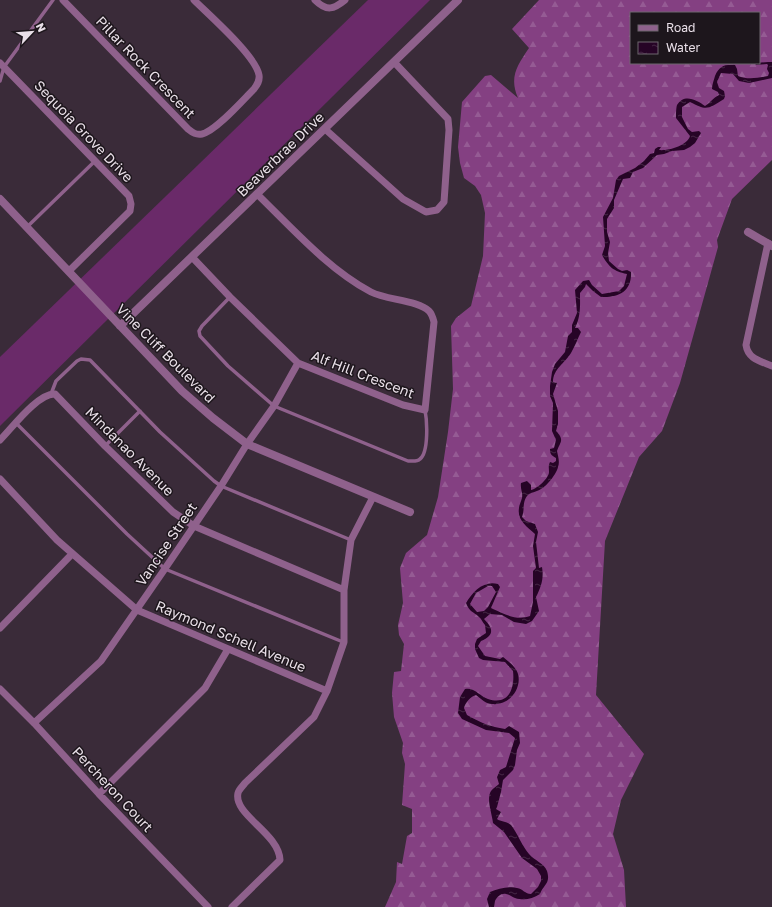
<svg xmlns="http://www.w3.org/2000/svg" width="772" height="907" viewBox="0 0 772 907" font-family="'Golos Text',sans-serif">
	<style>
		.grass { fill: #6a2a69 }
		.forest { fill: url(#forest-firs); fill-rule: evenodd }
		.water { fill: url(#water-ripples); fill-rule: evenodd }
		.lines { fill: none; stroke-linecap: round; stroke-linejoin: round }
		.service { stroke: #8f618c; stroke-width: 3.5 }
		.minor { stroke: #8f618c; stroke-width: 7 }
		.tertiary { stroke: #8f618c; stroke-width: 8 }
		.labels { text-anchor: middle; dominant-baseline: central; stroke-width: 3; stroke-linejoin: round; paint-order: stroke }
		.street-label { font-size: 14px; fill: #e9dfe8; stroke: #1d161c }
	</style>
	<defs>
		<pattern id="forest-firs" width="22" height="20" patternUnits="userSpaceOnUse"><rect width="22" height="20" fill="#844082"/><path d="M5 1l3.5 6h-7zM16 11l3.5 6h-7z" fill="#955b94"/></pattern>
		<pattern id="water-ripples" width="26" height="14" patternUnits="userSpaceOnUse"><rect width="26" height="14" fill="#260426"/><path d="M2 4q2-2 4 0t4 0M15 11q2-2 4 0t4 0" fill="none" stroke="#462846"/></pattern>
	</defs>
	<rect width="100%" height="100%" fill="#3a2b39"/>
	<path class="grass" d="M368,0H430L0,426V357Z"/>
	<path class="forest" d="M539,0H772V160L732,199L717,240L718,247L680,383L662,431L639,457L605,541L596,695L644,754L621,800L613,834L624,870L626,907H385L396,882L397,862L402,864L407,836L412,833V809L402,805L405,764L402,753L403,743L394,717L392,693L394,672L401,671L404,644L399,635L398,625L403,603L400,568L406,553L427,535L438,497L448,432L453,389L451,326L456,318L471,306L483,256L485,213L481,195L475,186L464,178L460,163L458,147L462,102L485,76L491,75L518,98C509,77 517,66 529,48L512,29ZM631,13H759V63H631Z"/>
	<path class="water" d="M768,62H772V78L749,83L739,81L733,74L721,73L717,82L719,88L724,91L725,96L724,99C708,109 707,111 690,102L682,107V117L688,129L692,132L699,131L701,133L695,143L690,147L684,150L672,151L664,154L657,155L643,168L633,172L630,178L623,179L614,200V208L607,219V232L610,242L608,253L609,261L618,269L622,271L627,270L631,272C632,291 619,298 601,297L593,291L586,284L585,287L580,293C580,306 581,316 575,328H578L581,332C578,338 575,346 571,353C565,363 553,369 553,382L557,383L553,394L558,411V424L556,431C565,440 560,442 557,451C558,456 560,462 558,467C557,473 547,486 541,489C537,492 530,492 527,496C522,503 525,509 522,517L526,521L535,524L538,532L536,542L539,568L542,567C544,579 541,587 536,597L539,611L532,621L526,624L514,622L502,615L490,614L484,619C493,628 495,635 481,641L478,646L485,656L500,659L503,657C508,661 516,667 518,674C522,689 509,706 492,704C486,704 481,699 476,695C471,696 465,703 464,708L467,715C479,722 491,727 505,729L509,726L519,732L520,743L517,750L515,765L513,770L503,780L501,792L497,807L496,809L501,812L497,819C501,822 507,821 511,825C518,834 522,846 529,854C535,861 544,863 547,871C551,884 543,885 540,894C532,899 524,901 515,898C512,897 509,894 506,894C501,893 497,897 495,901L494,907H489L487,899L490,892C498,889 509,886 517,888C523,889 525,894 531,894L538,887L541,881V876L537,869L522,858L504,832L493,823C492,813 486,799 491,791C493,788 497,786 499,784L497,777L500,770L506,767L515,738L509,733L486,730L462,719L458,713L460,697L465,689C475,687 479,696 488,699C509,706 515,688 513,671L505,662L483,660L479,658L475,649V644L477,639L486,633L485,625C482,622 482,619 479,617C473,611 470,613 466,603C473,591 484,580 498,584L500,587L491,608L493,609C504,614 517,621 530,616L533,602V571L536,568L533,546L535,534C526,526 517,520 519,508C519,505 521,502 522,498C523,493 520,488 521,483L527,481L531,485V490C537,489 549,478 549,472C549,468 548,466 550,462L553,463L556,461V458C551,455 550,454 550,449L554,448L556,440L552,431L553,403L550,396V386L552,372L555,364L565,352L568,336L572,332V325L577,313L575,290L583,281L589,280L592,285L602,294L619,291L624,286L627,274C613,271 609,267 602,255L605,246L603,217L613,198L616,180L619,176L635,168L644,161L650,154L654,153L655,149L658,147H661L659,150C668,151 687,146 690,136L676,118C676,115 676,108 677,105C684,93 697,100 705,106C710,103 713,98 719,95L718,92L712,89C712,84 714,80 715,76C719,66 725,64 735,65L737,69L738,76C747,80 759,78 768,76L769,73L767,69L768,65L767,64L756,65L755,63ZM488,586H492L496,592L488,607L484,611L477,612L470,604L476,593Z"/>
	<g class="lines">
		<path class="service" d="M0,81L4,67L53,0
			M27,227L95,161
			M230,297L202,326L199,331L200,336L228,366L274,406L408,461C413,461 417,462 420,459C429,452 427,420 425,410
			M51,394L56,381L77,361L81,359L90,360L160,432L214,481L221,486L351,540
			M16,423L127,534L165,569L343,642
			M105,446L140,411"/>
		<path class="minor" d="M63,0L188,129C193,133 196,135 202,134C216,131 243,100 254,89C257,85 260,81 259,75C256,56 209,15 194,0
			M315,0C327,12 334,9 345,0
			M0,63L129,196L131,204L130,211L69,271
			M325,129L403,199L426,212L437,210L444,202L449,130L448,119L394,62
			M768,243L746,345C748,359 760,361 772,366
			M192,257L230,297L298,363L403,405L425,410L434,322C433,318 432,314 429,311C418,300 386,300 371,292C328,269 292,228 257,194
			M0,440C12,428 38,393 55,394L105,446L173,512L194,526L344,590
			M0,479L57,540L137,610L327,691
			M0,628L72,554
			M0,689L34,723L99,794L208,907
			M34,723L101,661L162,573L221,486L247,444L274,406L298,363
			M99,794L205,688L228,649
			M232,907L280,860C279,833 233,815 238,793C239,789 243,786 245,783L314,717L327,691L344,642V590L351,540L373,497"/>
		<path class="tertiary" d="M0,199L182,391L213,418L247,444L410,512
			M748,232L772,246
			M120,326L458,0"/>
	</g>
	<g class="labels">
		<g class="street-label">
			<text transform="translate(146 67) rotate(46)">Pillar Rock Crescent</text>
			<text transform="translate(84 131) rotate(46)">Sequoia Grove Drive</text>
			<text transform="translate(280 154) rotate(-44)">Beaverbrae Drive</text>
			<text transform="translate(166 353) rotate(45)">Vine Cliff Boulevard</text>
			<text transform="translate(363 374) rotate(21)">Alf Hill Crescent</text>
			<text transform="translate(130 451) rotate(45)">Mindanao Avenue</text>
			<text transform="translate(166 544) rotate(-56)">Vancise Street</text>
			<text transform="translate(231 636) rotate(23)">Raymond Schell Avenue</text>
			<text transform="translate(113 789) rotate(47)">Percheron Court</text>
		</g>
	</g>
	<rect x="630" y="12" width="130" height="52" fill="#1d161c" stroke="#6f666e"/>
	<rect x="638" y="25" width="20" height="6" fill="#8f618c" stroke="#6f666e"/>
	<text x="666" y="32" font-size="12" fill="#e9dfe8">Road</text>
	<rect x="638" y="42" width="20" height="12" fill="url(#water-ripples)" stroke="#6f666e"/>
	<text x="666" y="52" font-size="12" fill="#e9dfe8">Water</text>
	<g transform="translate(32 32) rotate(64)" stroke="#1d161c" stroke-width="3" paint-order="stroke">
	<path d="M0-3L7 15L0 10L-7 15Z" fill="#e9dfe8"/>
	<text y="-6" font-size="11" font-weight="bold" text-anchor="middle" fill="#e9dfe8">N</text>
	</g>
</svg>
